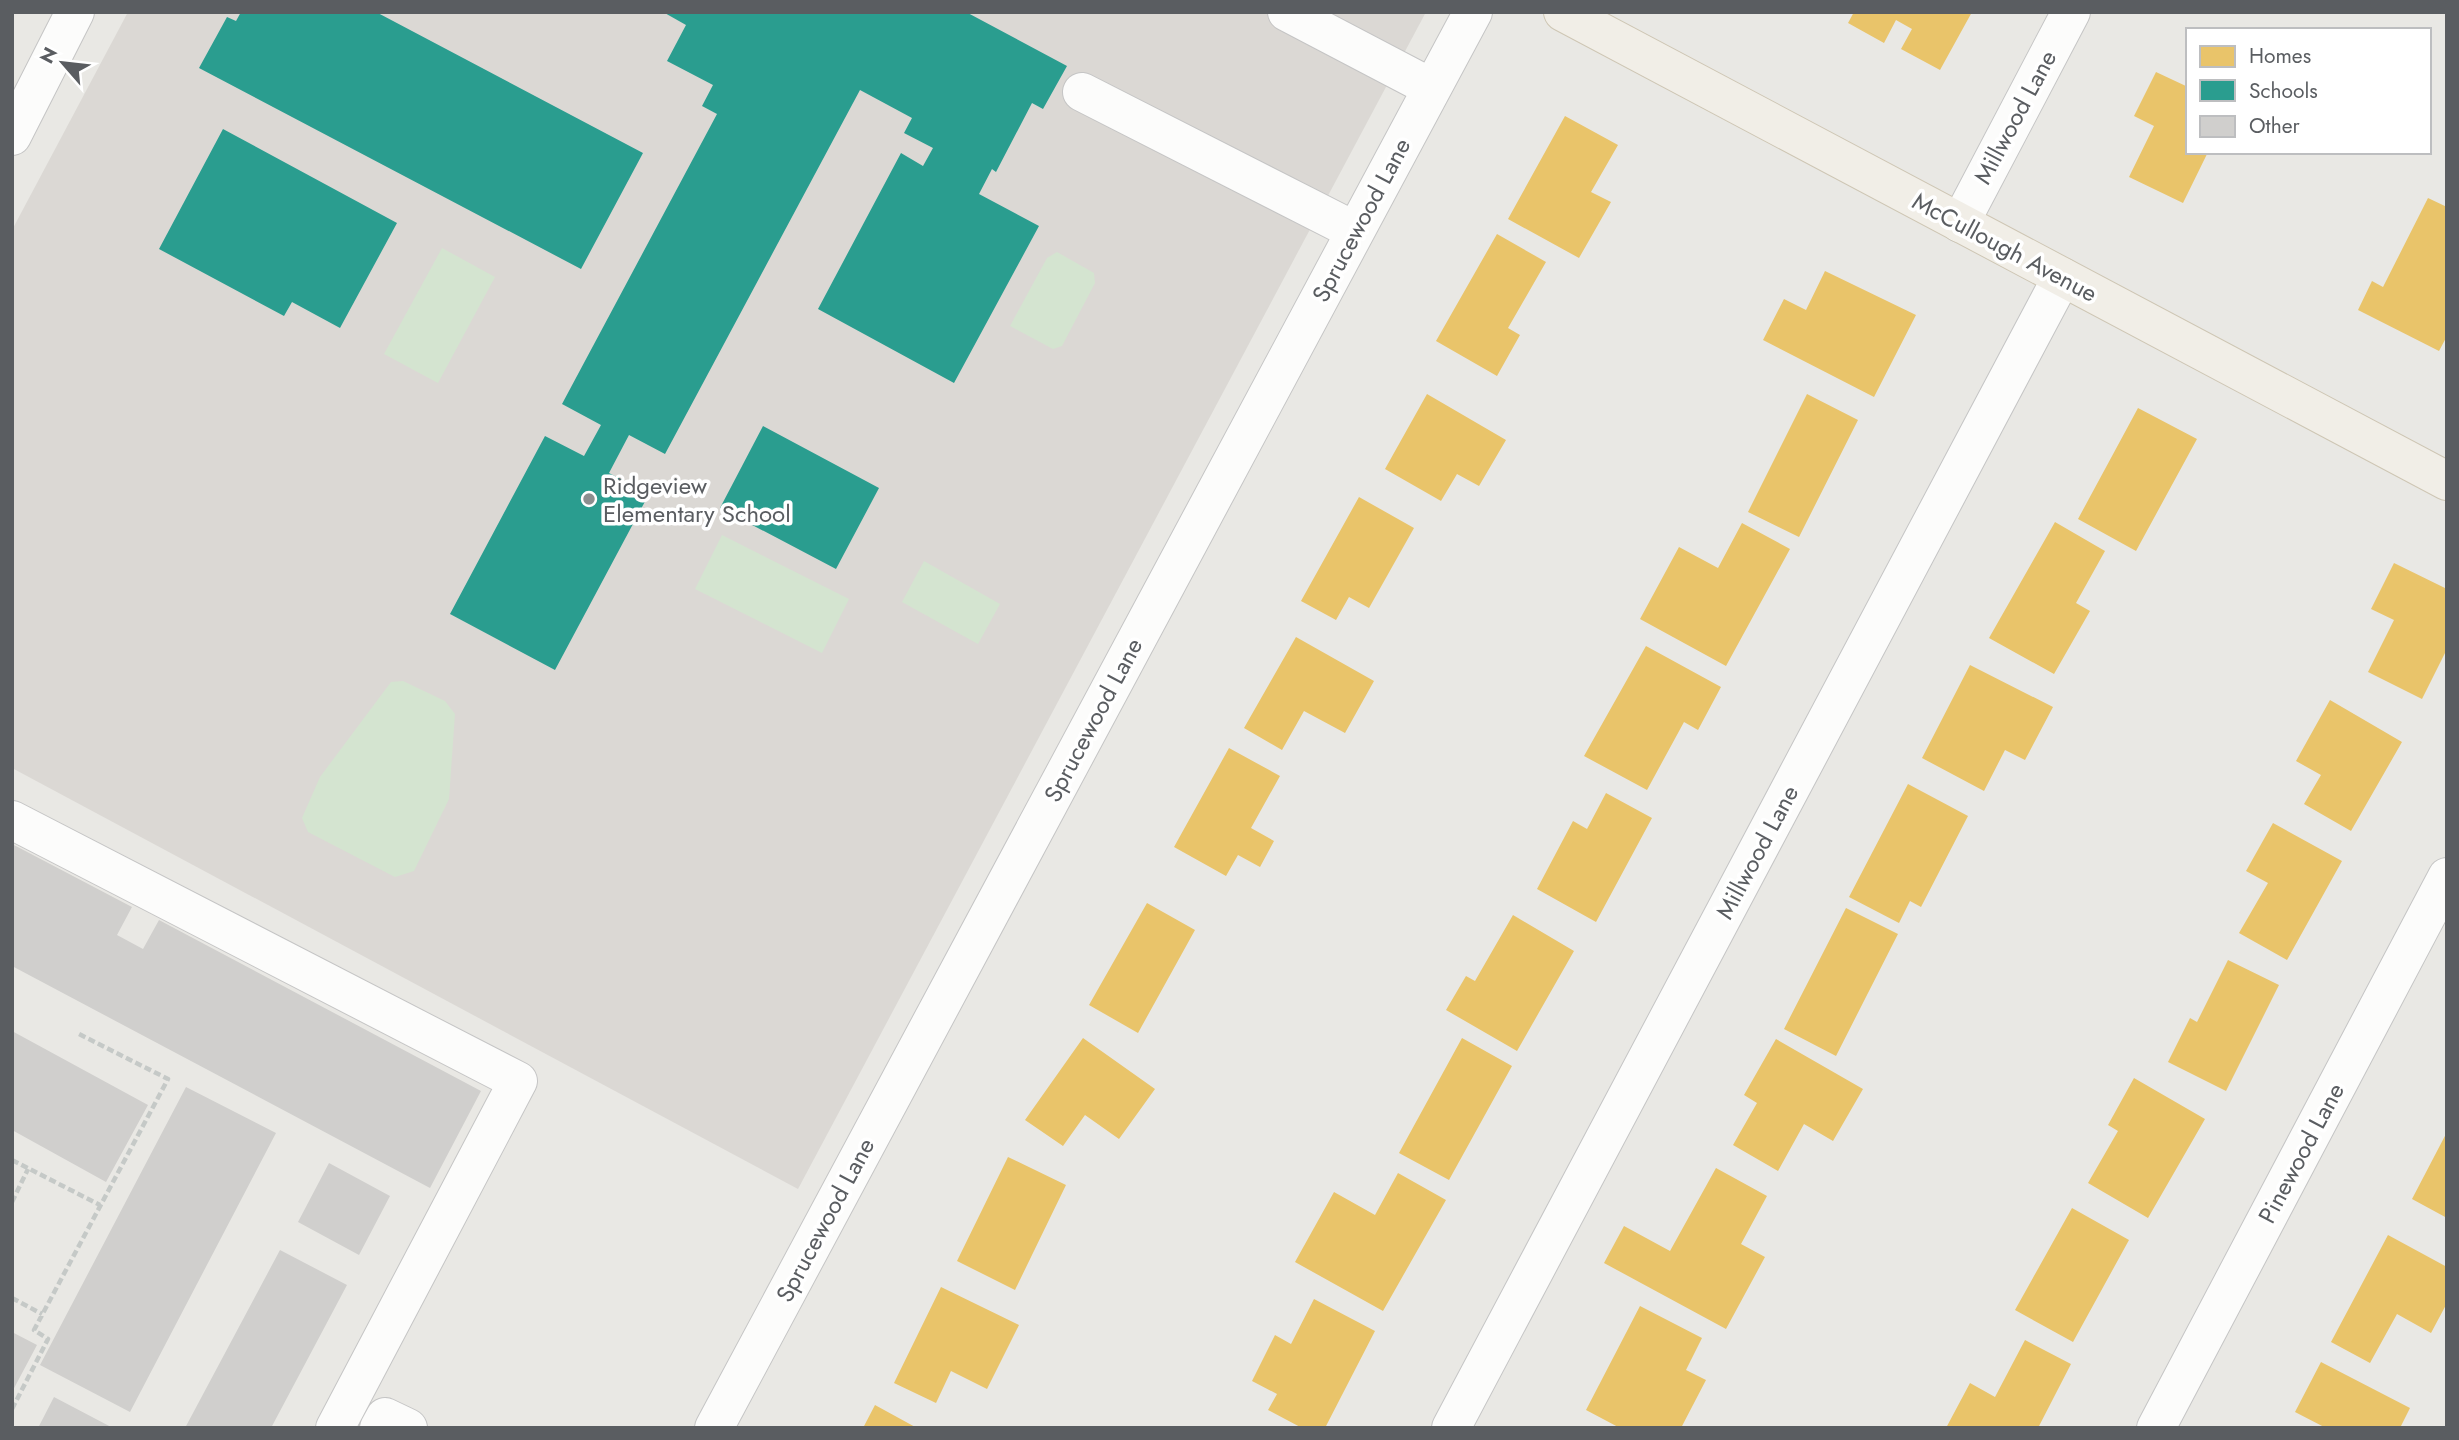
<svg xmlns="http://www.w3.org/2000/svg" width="2459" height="1440" viewBox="0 0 2459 1440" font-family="Jost,sans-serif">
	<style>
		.education { fill: #dbd8d4 }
		.green { fill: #d4e4d0 }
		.homes { fill: #e9c46a }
		.schools { fill: #2a9d8f }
		.building { fill: #d0cfcd }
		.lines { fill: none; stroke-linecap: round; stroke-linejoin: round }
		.minor-casing { stroke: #c5c5c5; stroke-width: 40 }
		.major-casing { stroke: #cec6b4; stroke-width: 40 }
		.path { stroke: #c5c9c7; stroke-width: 4.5; stroke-dasharray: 7 3.5; stroke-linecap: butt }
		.minor { stroke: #fcfcfb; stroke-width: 38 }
		.major { stroke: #f1eee7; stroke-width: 38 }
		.poi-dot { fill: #8c8e8f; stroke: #fff; stroke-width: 2.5 }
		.labels { text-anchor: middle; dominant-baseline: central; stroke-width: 7; stroke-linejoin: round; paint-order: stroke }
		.street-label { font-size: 24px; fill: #5a5d61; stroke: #fff }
		.poi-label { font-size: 24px; fill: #5a5d61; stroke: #fff; text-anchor: start }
	</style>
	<rect width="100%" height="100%" fill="#e9e8e4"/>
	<path class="education" d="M128,12H1426L798,1189L12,768V230Z"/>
	<path class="green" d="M442,248L495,277L438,383L384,354Z
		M1057,252L1094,273L1095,283L1062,346L1053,349L1010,326L1047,258Z
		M722,535L849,599L822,653L695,589Z
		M924,561L1000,604L978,644L902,602Z
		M403,681L445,701L455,714L449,799L414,871L395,877L308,832L302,818L320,777L391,682Z"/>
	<path class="homes" d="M1854,12H1972L1940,70L1901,49L1912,29L1896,20L1884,43L1848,23Z
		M2156,72L2188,87V152H2208L2183,203L2129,177L2154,126L2134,116Z
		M1565,116L1618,145L1591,192L1611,202L1579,258L1508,219Z
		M2428,198L2447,207V336L2439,351L2358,310L2372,281L2383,287Z
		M1497,234L1546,262L1508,328L1520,335L1497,376L1436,341Z
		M1825,271L1916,315L1874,397L1763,340L1784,299L1806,310Z
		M1427,394L1506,440L1479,486L1457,474L1441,501L1385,469Z
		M1807,394L1858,420L1799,537L1748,512Z
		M2138,408L2197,439L2136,551L2078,519Z
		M1359,497L1414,528L1369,608L1349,597L1336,620L1301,601Z
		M2055,522L2105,551L2076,603L2090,611L2054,674L1989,638Z
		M1742,523L1790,549L1726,666L1640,619L1679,547L1718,568Z
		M2394,563L2447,589V649L2422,699L2368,672L2394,620L2371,609Z
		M1296,637L1374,681L1345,733L1304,711L1282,750L1244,728Z
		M1646,646L1721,687L1698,730L1684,722L1647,790L1584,756Z
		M1970,665L2053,707L2025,760L2005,750L1984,791L1922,758Z
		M2330,700L2402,742L2351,831L2304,804L2321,775L2296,761Z
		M1229,748L1280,776L1251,828L1274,841L1260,867L1238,855L1226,876L1174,847Z
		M1908,784L1968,816L1921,907L1910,901L1899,923L1849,897Z
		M1606,793L1652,818L1596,922L1537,889L1573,821L1587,829Z
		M2273,823L2342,861L2287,960L2239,933L2268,883L2246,871Z
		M1147,903L1195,930L1138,1033L1089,1005Z
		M1846,908L1898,934L1836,1056L1784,1029Z
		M1513,915L1574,951L1517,1051L1446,1010L1466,976L1475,981Z
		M2228,960L2279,985L2226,1091L2168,1062L2190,1018L2197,1022Z
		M1083,1038L1155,1089L1119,1139L1085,1115L1063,1146L1025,1120Z
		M1462,1038L1512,1066L1449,1180L1399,1153Z
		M1776,1039L1863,1089L1833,1141L1804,1124L1778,1171L1733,1145L1757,1103L1744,1095Z
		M2134,1078L2205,1119L2148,1218L2088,1183L2118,1131L2108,1125Z
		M2447,1132V1218L2412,1199Z
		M1008,1157L1066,1185L1015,1290L957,1261Z
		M1716,1168L1767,1196L1741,1244L1765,1257L1726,1329L1604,1263L1624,1226L1670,1251Z
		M1398,1173L1446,1200L1383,1311L1295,1262L1334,1192L1375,1215Z
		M2072,1208L2129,1240L2073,1342L2015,1310Z
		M2388,1235L2447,1267V1303L2431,1333L2397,1314L2370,1363L2331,1342Z
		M941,1287L1019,1325L987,1389L951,1371L936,1403L894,1383Z
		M1314,1299L1375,1331L1325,1428H1302L1268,1410L1277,1394L1252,1381L1275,1335L1291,1344Z
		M1640,1306L1702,1338L1686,1370L1706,1380L1681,1428H1620L1586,1410Z
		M2025,1340L2071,1364L2038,1428H1946L1970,1383L1995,1397Z
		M2321,1362L2410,1408L2400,1428H2326L2295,1412Z
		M875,1405L917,1428H863Z"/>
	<path class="schools" d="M241,12H376L643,153L581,269L199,68L227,17L236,21Z
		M663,12H966L1067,66L1043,109L1032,103L996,172L992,169L979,194L1039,226L954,383L818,309L901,153L923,166L933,148L904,133L912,118L860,90L665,454L629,435L609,473L649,494L555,670L450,614L545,436L584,456L601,425L562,404L717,114L702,106L713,85L667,61L686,25Z
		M223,129L397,223L340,328L292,302L284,316L159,249Z
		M763,426L879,488L836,569L720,508Z"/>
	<path class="building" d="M12,844L132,907L117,935L143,949L159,920L481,1091L430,1188L12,966Z
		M12,1031L148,1105L106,1182L12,1130Z
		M186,1087L276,1133L130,1412L40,1365Z
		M329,1163L390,1196L359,1255L298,1222Z
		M280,1250L347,1285L271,1428H185Z
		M12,1332L37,1345L12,1392Z
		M54,1397L113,1428H38Z"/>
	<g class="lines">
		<defs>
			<path id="minor" d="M1287,12L1432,88
				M1082,92L1355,231
				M12,136L75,12
				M1960,223L2071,12
				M12,820L518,1081L335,1428
				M379,1428L385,1417L408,1428
				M714,1428L1473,12
				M1451,1428L2062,277
				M2156,1428L2447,877"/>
			<path id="major" d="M1563,12L2447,481"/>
		</defs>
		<use href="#minor" class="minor-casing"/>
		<use href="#major" class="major-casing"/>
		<path class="path" d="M12,1160L100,1205
			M12,1202L28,1169
			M12,1298L42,1314
			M12,1409L48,1339L34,1330L168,1079L79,1034"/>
		<use href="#minor" class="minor"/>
		<use href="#major" class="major"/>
	</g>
	<circle class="poi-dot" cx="589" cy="499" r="7"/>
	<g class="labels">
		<g class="street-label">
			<text transform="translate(2015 117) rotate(-62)">Millwood Lane</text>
			<text transform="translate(1361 220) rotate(-62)">Sprucewood Lane</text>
			<text transform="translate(2005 247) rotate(28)">McCullough Avenue</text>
			<text transform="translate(1093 720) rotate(-62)">Sprucewood Lane</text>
			<text transform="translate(1757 852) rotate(-62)">Millwood Lane</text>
			<text transform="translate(2301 1153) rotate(-62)">Pinewood Lane</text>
			<text transform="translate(825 1220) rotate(-62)">Sprucewood Lane</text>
		</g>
		<g class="poi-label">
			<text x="603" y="485">Ridgeview<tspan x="603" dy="28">Elementary School</tspan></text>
		</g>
	</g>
	<rect width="2459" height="1440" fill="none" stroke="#5a5d61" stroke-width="28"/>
	<rect x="2186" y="28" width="245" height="126" fill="#ffffff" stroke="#bdbec0" stroke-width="2"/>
	<rect x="2200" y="46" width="35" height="21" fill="#e9c46a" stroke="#bdbec0" stroke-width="2"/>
	<text x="2249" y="63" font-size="21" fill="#5a5d61">Homes</text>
	<rect x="2200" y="80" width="35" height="21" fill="#2a9d8f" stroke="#bdbec0" stroke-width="2"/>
	<text x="2249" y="98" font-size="21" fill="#5a5d61">Schools</text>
	<rect x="2200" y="116" width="35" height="21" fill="#d0cfcd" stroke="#bdbec0" stroke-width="2"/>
	<text x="2249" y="133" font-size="21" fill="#5a5d61">Other</text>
	<g transform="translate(63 63) rotate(298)" stroke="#ffffff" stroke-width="5" paint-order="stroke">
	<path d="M0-5L12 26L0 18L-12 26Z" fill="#5a5d61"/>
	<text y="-10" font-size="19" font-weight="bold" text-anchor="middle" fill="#5a5d61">N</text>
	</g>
</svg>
